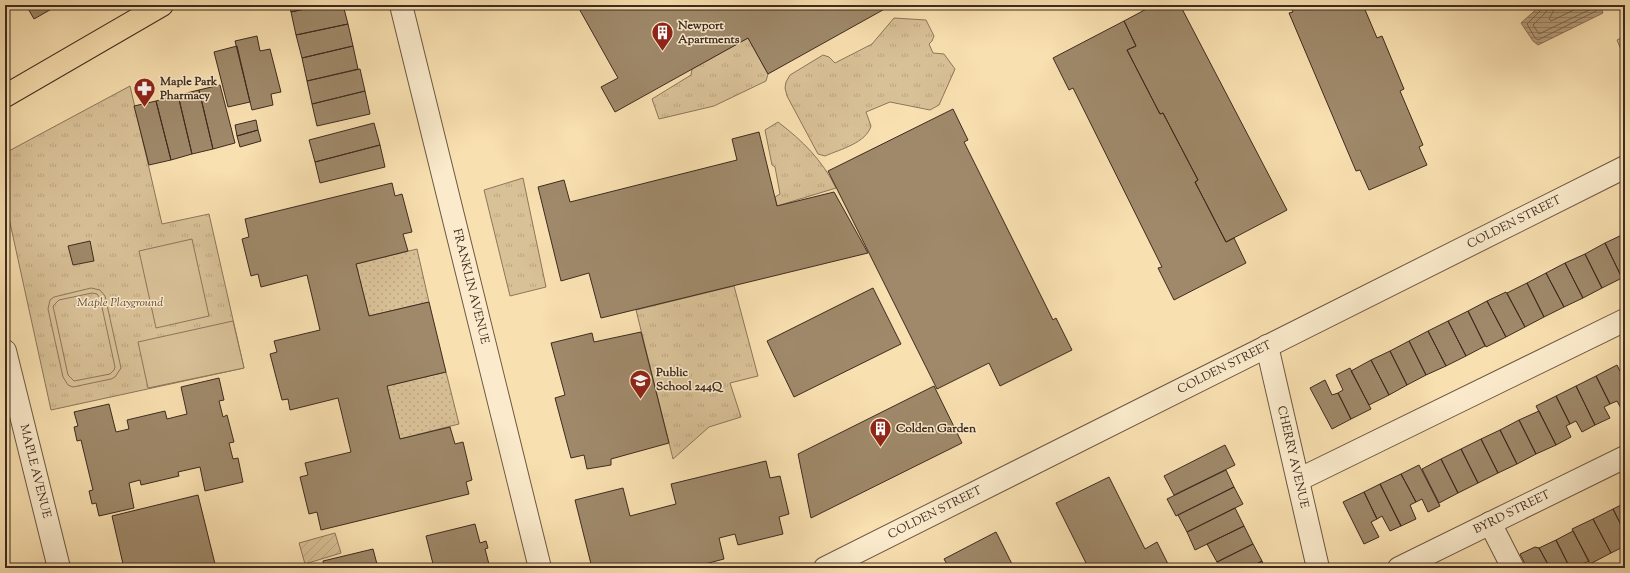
<svg xmlns="http://www.w3.org/2000/svg" width="1630" height="573" viewBox="0 0 1630 573" font-family="'Sorts Mill Goudy',serif">
	<style>
		.grass { fill: url(#grass-dots); stroke: #8c765b }
		.park { fill: url(#park-tufts); stroke: #8c765b }
		.garden { fill: url(#garden-furrows); stroke: #8c765b }
		.pitch { fill: #d9c197; stroke: #8c765b; fill-rule: evenodd }
		.water { fill: url(#water-rules); stroke: #887259 }
		.lines { fill: none; stroke-linecap: round; stroke-linejoin: round }
		.shore { stroke: #7c664f; stroke-width: 1 }
		.building { fill: #9f896a; stroke: #3e2b1f }
		.minor-casing { stroke: #6d5843; stroke-width: 24 }
		.major-casing { stroke: #3e2b1f; stroke-width: 24 }
		.minor { stroke: #fbebcc; stroke-width: 22 }
		.major { stroke: #f9e0b0; stroke-width: 22 }
		.labels { text-anchor: middle; dominant-baseline: central; stroke-width: 3; stroke-linejoin: round; paint-order: stroke }
		.poi-label { font-size: 12px; font-weight: bold; fill: #3e2b1f; stroke: #fbebcc; text-anchor: start }
		.street-label { font-size: 12px; fill: #3e2b1f; stroke: #fbebcc }
		.park-label { font-size: 12px; font-style: italic; fill: #5d4937; stroke: #fbebcc }
	</style>
	<defs>
		<pattern id="grass-dots" width="8" height="8" patternUnits="userSpaceOnUse"><rect width="8" height="8" fill="#d9c197"/><path d="M2 2h.1M6 6h.1" fill="none" stroke="#bba682" stroke-width="1.8" stroke-linecap="round"/></pattern>
		<pattern id="park-tufts" width="24" height="20" patternUnits="userSpaceOnUse"><rect width="24" height="20" fill="#d9c197"/><path d="M3 7l-1-3M5 7V3M7 7l1-3M15 17l-1-3M17 17v-4M19 17l1-3" fill="none" stroke="#bba682"/></pattern>
		<pattern id="garden-furrows" width="10" height="10" patternUnits="userSpaceOnUse"><rect width="10" height="10" fill="#d9c197"/><path d="M-1 1l2-2M0 10L10 0M9 11l2-2" fill="none" stroke="#bba682"/></pattern>
		<pattern id="water-rules" width="6" height="5" patternUnits="userSpaceOnUse"><rect width="6" height="5" fill="#b9a27f"/><path d="M0 2.5h6" fill="none" stroke="#988467"/></pattern>
	</defs>
	<rect width="100%" height="100%" fill="#f9e0b0"/>
	<filter id="stains"><feTurbulence type="fractalNoise" baseFrequency=".005" numOctaves="4"/><feColorMatrix values="0 0 0 0 .2 0 0 0 0 .09 0 0 0 0 .02 0 0 0 .5 -.17"/></filter>
	<radialGradient id="worn" r=".72"><stop offset=".6" stop-color="#630" stop-opacity="0"/><stop offset="1" stop-color="#630" stop-opacity=".3"/></radialGradient>
	<path class="grass" d="M417,249L429,302L369,316L356,264Z
		M446,372L459,424L400,439L387,386Z"/>
	<path class="park" d="M894,18L926,20L934,36L932,41L929,44L933,53L944,54L955,69L939,105L930,110L890,102L866,112L871,126C866,143 841,149 825,156L818,154L787,96L785,88L786,82L790,75L823,55L829,57L835,63L872,44Z
		M748,38L768,74L766,81L714,106L659,119L652,99L691,75L692,69Z
		M130,86L162,224L209,214L244,368L51,410L5,200V153Z
		M778,122C803,141 822,160 836,188L777,206L775,197L780,194L775,167L772,165L765,130Z
		M523,178L546,287L510,296L484,190Z
		M734,286L758,376L730,383L741,417L709,427L673,459L636,310Z"/>
	<path class="garden" d="M335,533L341,553L305,564L299,543Z"/>
	<path class="pitch" d="M1625,36V59L1617,40Z
		M192,239L209,316L156,328L139,251Z
		M91,288L100,290L105,296L121,368L115,377L111,379L73,387L68,385L63,377L48,309L50,300L54,297ZM92,293L97,294L100,298L115,367L114,370L110,374L74,381L68,375L53,306L59,300Z
		M233,321L244,368L148,388L138,342Z"/>
	<path class="water" d="M1541,5H1600L1603,13L1538,45L1533,41L1521,23Z"/>
	<g class="lines">
		<path class="shore" d="M1543,5L1542,9L1527,24L1535,38L1538,40L1596,11L1597,5
			M1548,5L1546,12L1533,25L1539,34L1591,9L1592,5
			M1554,5L1553,12L1549,19L1551,21L1584,5"/>
	</g>
	<path class="building" d="M26,5H54L55,7L34,19Z
		M289,5H323L291,12Z
		M323,5H343L348,24L296,35L291,12Z
		M577,5H889L890,6L768,74L748,38L615,112L601,87L618,78Z
		M1154,5H1180L1287,210L1226,242L1195,182L1198,180L1163,113L1160,114L1127,50L1136,46L1124,21Z
		M1290,5H1363L1377,38L1382,36L1404,89L1400,91L1423,145L1419,147L1427,165L1369,190L1360,170L1356,171L1289,13L1293,12Z
		M1124,21L1136,46L1127,50L1160,114L1163,113L1198,180L1195,182L1226,242L1234,238L1246,263L1174,300L1158,268L1162,267L1073,88L1069,90L1053,58Z
		M348,24L353,46L302,58L296,35Z
		M257,36L260,51L270,49L281,92L271,94L273,105L252,110L235,41Z
		M237,46L250,102L228,107L214,52Z
		M353,46L358,69L307,81L302,58Z
		M360,69L365,91L312,104L307,81Z
		M220,85L235,143L213,149L199,90Z
		M199,90L213,149L192,154L178,95Z
		M365,91L370,114L317,126L312,104Z
		M178,95L192,154L171,160L156,101Z
		M156,101L171,160L149,165L134,106Z
		M953,109L968,140L964,142L1053,320L1056,318L1072,350L1000,386L989,363L937,389L828,171Z
		M256,120L258,130L237,136L235,125Z
		M374,123L380,145L315,162L309,140Z
		M258,130L261,141L240,147L237,136Z
		M759,132L777,206L834,192L868,253L601,318L589,273L561,281L538,187L564,180L570,202L737,160L732,139Z
		M380,145L385,167L320,183L315,162Z
		M392,183L395,196L402,194L412,232L403,234L408,251L356,264L369,316L429,302L446,372L387,386L400,439L450,427L455,444L463,442L472,480L466,482L469,494L321,530L317,512L309,514L300,477L308,475L305,463L351,452L338,398L290,410L288,399L282,400L270,354L277,352L274,341L320,330L307,275L261,287L258,274L251,276L242,239L249,237L245,219Z
		M1624,234L1625,237V276L1622,278L1605,243Z
		M90,241L94,261L73,265L68,246Z
		M1605,243L1622,278L1602,288L1585,254Z
		M1585,254L1602,288L1583,298L1565,263Z
		M1565,263L1583,298L1564,307L1546,273Z
		M1546,273L1564,307L1544,317L1527,283Z
		M1527,283L1544,317L1525,327L1507,293Z
		M873,288L901,344L794,397L767,341Z
		M1506,292L1525,327L1506,337L1487,301Z
		M1487,301L1506,337L1486,347L1468,311Z
		M1468,311L1485,346L1466,356L1448,321Z
		M1448,321L1466,356L1446,366L1428,331Z
		M1428,331L1446,366L1426,375L1409,341Z
		M641,332L669,443L611,459V465L587,469L584,455L571,458L555,398L565,395L551,343L592,333L594,342Z
		M1409,341L1426,375L1407,385L1390,351Z
		M1390,351L1407,385L1389,395L1371,360Z
		M1371,360L1389,395L1369,405L1351,371Z
		M1617,365L1625,381V414H1624L1617,401L1610,404L1596,376Z
		M1625,367V381L1620,370Z
		M1350,368L1371,409L1351,419L1338,393L1343,390L1336,375Z
		M1596,376L1610,404L1604,407L1610,418L1595,425L1576,386Z
		M219,378L224,400L219,401L223,417L227,415L234,442L229,443L233,459L238,458L243,482L205,491L200,467L178,472L179,476L141,485L140,480L129,483L134,508L99,516L96,503L92,504L89,491L93,490L81,440L77,441L74,427L78,426L74,412L109,404L116,432L129,429L127,420L165,411L167,419L187,414L181,387Z
		M1325,380L1332,395L1338,393L1351,419L1332,429L1310,388Z
		M934,386L962,443L811,518L798,454Z
		M1576,386L1595,425L1582,432L1576,421L1570,424L1556,396Z
		M1556,396L1570,424L1566,426L1571,437L1556,445L1536,406Z
		M1539,411L1556,445L1536,454L1519,420Z
		M1519,420L1536,454L1517,464L1500,430Z
		M1500,430L1517,464L1498,473L1481,439Z
		M1481,439L1498,473L1478,483L1461,449Z
		M1225,445L1235,465L1174,495L1164,476Z
		M1461,449L1478,483L1458,493L1441,459Z
		M1441,459L1458,493L1439,503L1422,469Z
		M766,461L770,478L780,476L789,514L779,517L783,534L738,545L735,534L719,538L724,559L690,568H592L575,500L623,488L630,516L676,504L671,484Z
		M1419,465L1440,506L1428,512L1422,499L1416,502L1401,474Z
		M1226,470L1234,487L1176,516L1167,499Z
		M1401,474L1416,502L1410,505L1416,519L1401,526L1380,484Z
		M1109,477L1145,549L1157,542L1170,568H1076L1086,563L1056,503Z
		M1380,484L1401,526L1390,531L1382,516L1377,519L1364,492Z
		M1234,487L1243,504L1187,532L1178,515Z
		M1364,492L1377,519L1371,522L1379,537L1364,544L1343,502Z
		M198,495L216,568H121L120,564H123L112,516Z
		M1625,503V533L1613,509Z
		M1235,508L1244,526L1195,550L1187,532Z
		M1613,509L1625,533V546L1611,553L1593,519Z
		M1593,519L1611,553L1590,564L1572,529Z
		M475,524L480,543L486,541L488,548L485,549L490,568H434L426,536Z
		M1244,526L1253,544L1217,562L1207,544Z
		M1573,531L1589,561L1575,568H1570L1556,540Z
		M996,532L1014,568H949L944,559Z
		M1556,540L1570,568H1550L1539,548Z
		M1253,544L1262,561L1249,568H1220L1217,562Z
		M1535,547L1539,548L1550,568H1527L1520,554Z
		M373,549L378,568H324L323,561Z
		M1262,561L1265,568H1249Z"/>
	<g class="lines">
		<defs>
			<g id="minor">
				<path id="s1" d="M401,5L540,568"/>
				<path id="s2" d="M1267,346L1318,568"/>
				<path id="s3" d="M5,351L59,568"/>
				<path d="M1298,480L1625,320"/>
				<path d="M1490,523L1513,568"/>
				<path id="s4" d="M825,568L1625,167"/>
				<path id="s5" d="M1399,568L1625,457"/>
			</g>
			<path id="major" d="M5,96L162,5"/>
		</defs>
		<use href="#minor" class="minor-casing"/>
		<use href="#major" class="major-casing"/>
		<use href="#minor" class="minor"/>
		<use href="#major" class="major"/>
	</g>
	<defs>
		<symbol id="building-pin" viewBox="-11 -11 22 30"><path d="M0 17L-7.5 6A9.5 9.5 0 1 1 7.5 6Z" fill="#8f2418" stroke="#fbebcc"/><path d="M-4-6H4V6H1V3H-1V6H-4ZM-2.5-4.3h1.7v1.8h-1.7ZM.8-4.3h1.7v1.8H.8ZM-2.5-1h1.7V.8h-1.7ZM.8-1h1.7V.8H.8Z" fill="#fff"/></symbol>
		<symbol id="pharmacy-pin" viewBox="-11 -11 22 30"><path d="M0 17L-7.5 6A9.5 9.5 0 1 1 7.5 6Z" fill="#8f2418" stroke="#fbebcc"/><path d="M-2-6h4v4h4v4h-4v4h-4v-4h-4v-4h4Z" fill="#fff"/></symbol>
		<symbol id="school-pin" viewBox="-11 -11 22 30"><path d="M0 17L-7.5 6A9.5 9.5 0 1 1 7.5 6Z" fill="#8f2418" stroke="#fbebcc"/><path d="M0-5L7-2L0 1L-7-2ZM-4 1L0 2.5L4 1V4Q0 6-4 4Z" fill="#fff"/></symbol>
	</defs>
	<g fill-rule="evenodd">
		<use href="#building-pin" x="650" y="20" width="25" height="34"/>
		<use href="#pharmacy-pin" x="132" y="76" width="25" height="34"/>
		<use href="#school-pin" x="628" y="368" width="25" height="34"/>
		<use href="#building-pin" x="868" y="416" width="25" height="34"/>
	</g>
	<g class="labels">
		<g class="poi-label">
			<text x="678" y="26">Newport<tspan x="678" dy="14">Apartments</tspan></text>
			<text x="160" y="82">Maple Park<tspan x="160" dy="14">Pharmacy</tspan></text>
			<text x="656" y="373">Public<tspan x="656" dy="14">School 244Q</tspan></text>
			<text x="896" y="429">Colden Garden</text>
		</g>
		<g class="street-label">
			<text stroke="none"><textPath href="#s4" startOffset="771">COLDEN STREET</textPath></text>
			<text stroke="none"><textPath href="#s1" startOffset="290">FRANKLIN AVENUE</textPath></text>
			<text stroke="none"><textPath href="#s4" startOffset="447">COLDEN STREET</textPath></text>
			<text stroke="none"><textPath href="#s2" startOffset="114">CHERRY AVENUE</textPath></text>
			<text stroke="none"><textPath href="#s3" startOffset="124">MAPLE AVENUE</textPath></text>
			<text stroke="none"><textPath href="#s5" startOffset="126">BYRD STREET</textPath></text>
			<text stroke="none"><textPath href="#s4" startOffset="123">COLDEN STREET</textPath></text>
		</g>
		<g class="park-label">
			<text x="120" y="303">Maple Playground</text>
		</g>
	</g>
	<rect width="1630" height="573" fill="none" stroke="#f9e0b0" stroke-width="20"/>
	<rect x="6" y="6" width="1618" height="561" fill="none" stroke="#3e2b1f" stroke-width="2"/>
	<rect x="10" y="10" width="1610" height="553" fill="none" stroke="#3e2b1f"/>
	<rect width="100%" height="100%" filter="url(#stains)"/>
	<rect width="100%" height="100%" fill="url(#worn)"/>
</svg>
